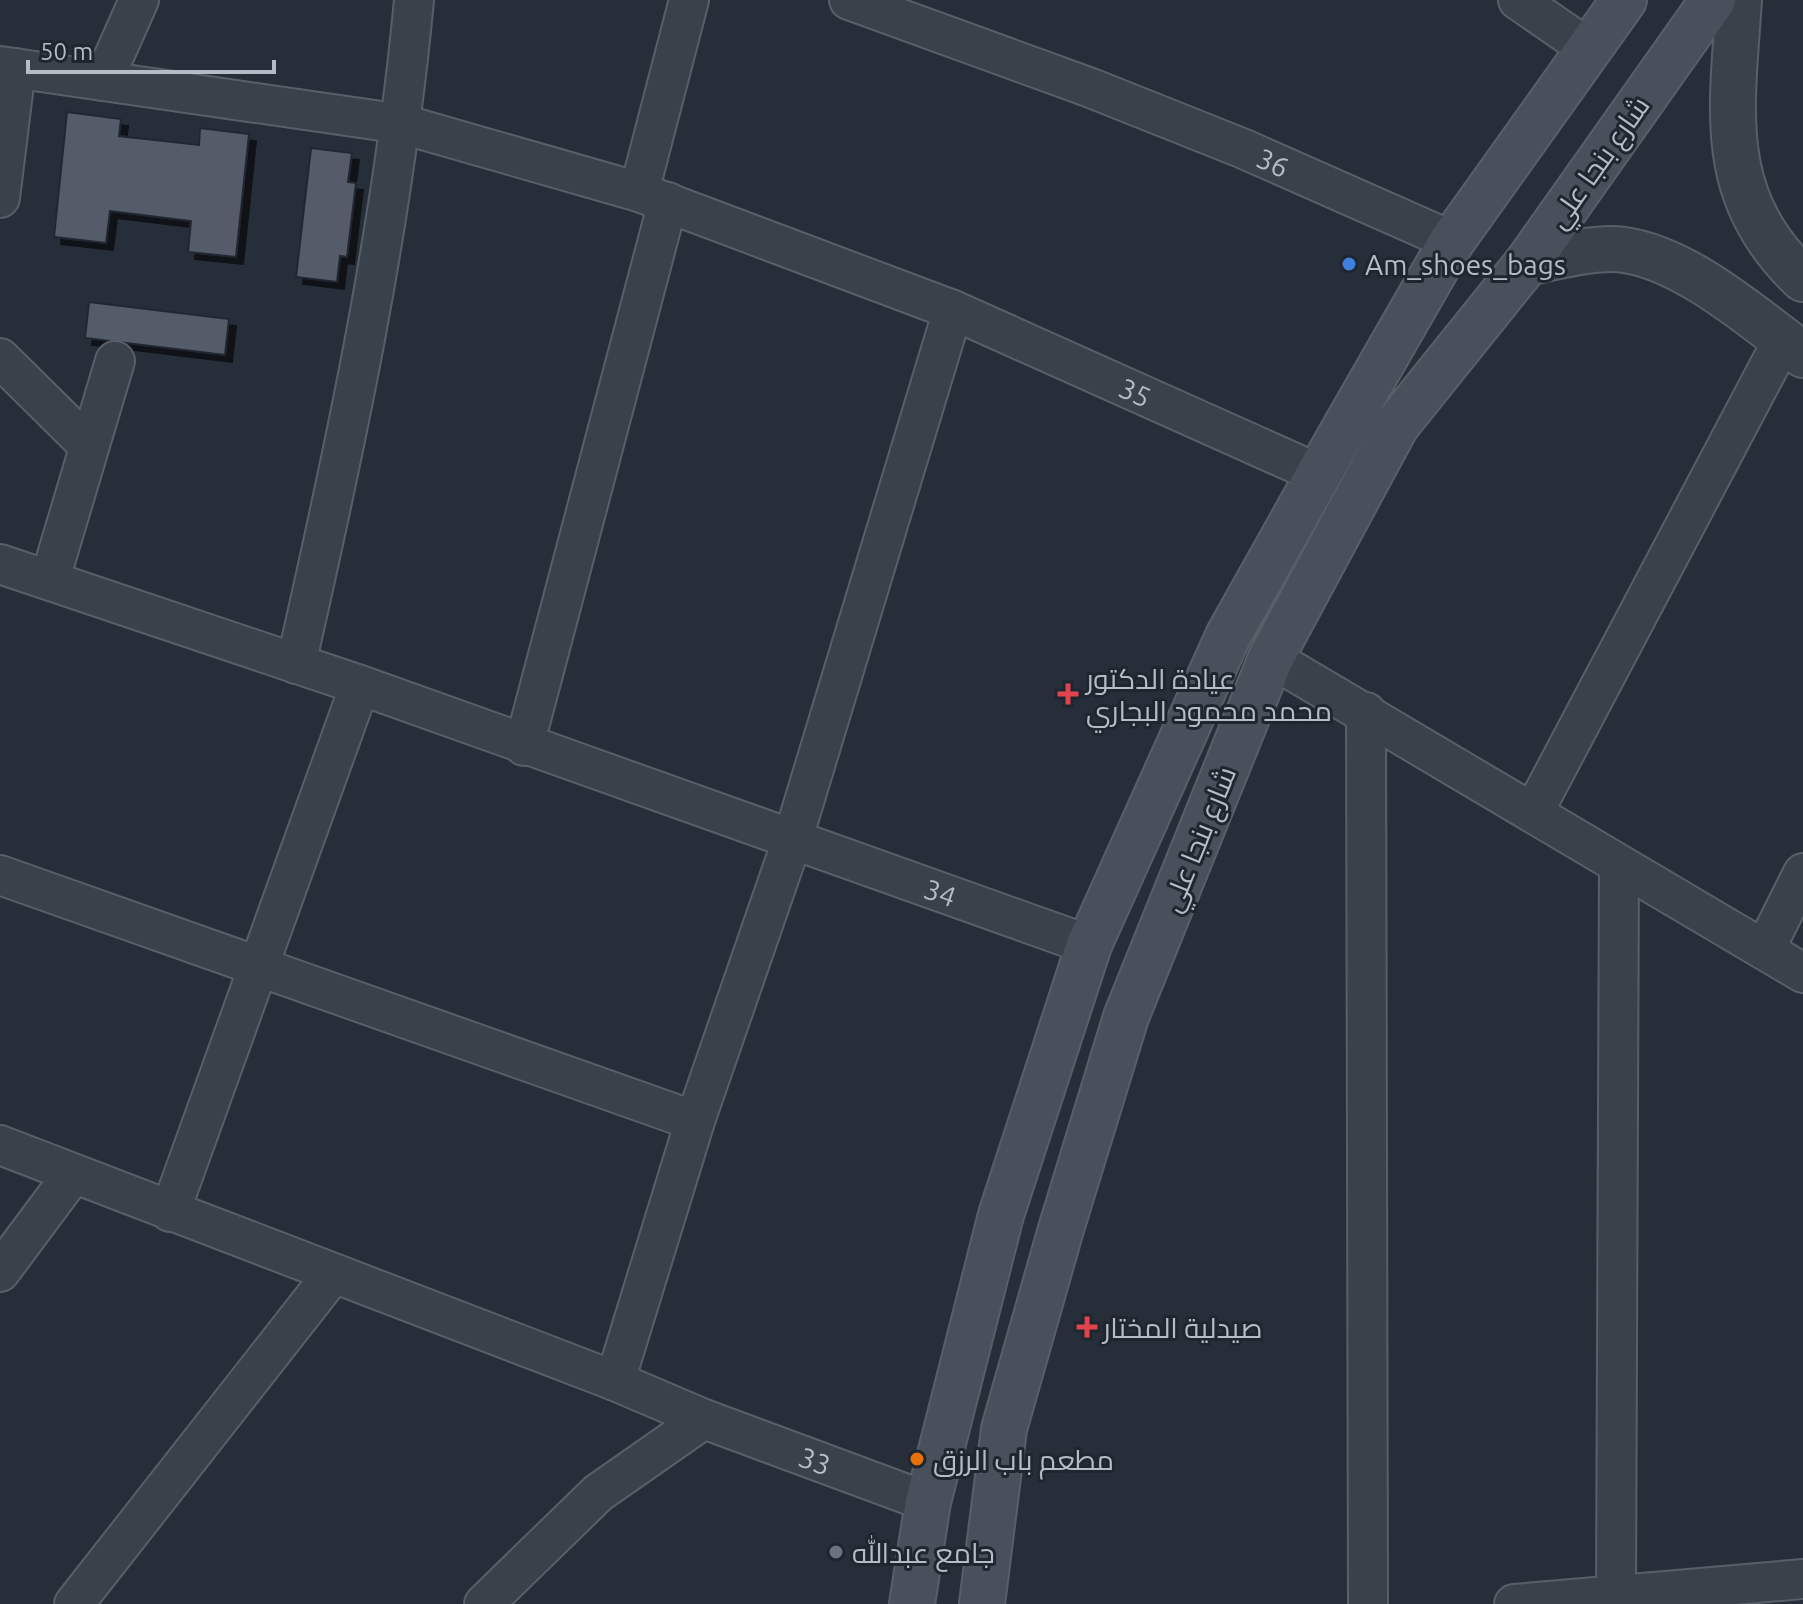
<svg xmlns="http://www.w3.org/2000/svg" width="1803" height="1604" viewBox="0 0 1803 1604" font-family="Ubuntu,Cairo,sans-serif">
	<style>
		.building { fill: #525b67; stroke: #212831; stroke-width: 2; filter: url(#shadow) }
		.lines { fill: none; stroke-linecap: round; stroke-linejoin: round }
		.minor-casing { stroke: #585f68; stroke-width: 42 }
		.tertiary-casing { stroke: #585f68; stroke-width: 48 }
		.secondary-casing { stroke: #585f68; stroke-width: 48 }
		.minor { stroke: #39414a; stroke-width: 38 }
		.tertiary { stroke: #39414a; stroke-width: 44 }
		.secondary { stroke: #48505c; stroke-width: 44 }
		.shop-dot { fill: #3f7fe0; stroke: #1f262f; stroke-width: 3 }
		.health-dot { fill: #e0444e; stroke: #1f262f; stroke-width: 3 }
		.food-dot { fill: #e8710a; stroke: #1f262f; stroke-width: 3 }
		.worship-dot { fill: #6b7280; stroke: #1f262f; stroke-width: 3 }
		.labels { text-anchor: middle; dominant-baseline: central; stroke-width: 6; stroke-linejoin: round; paint-order: stroke }
		.street-label { font-size: 28px; fill: #b5bcc5; stroke: #1f262f }
		.poi-label { font-size: 28px; fill: #b5bcc5; stroke: #1f262f; text-anchor: start }
	</style>
	<defs>
		<filter id="shadow"><feDropShadow dx="7" dy="7" stdDeviation="0" flood-color="#0009"/></filter>
	</defs>
	<rect width="100%" height="100%" fill="#262f39"/>
	<path class="building" d="M67,112L121,119L119,136L199,145L200,128L249,134L236,257L188,252L191,221L110,211L106,243L54,237Z
		M311,148L352,153L348,182L356,183L347,257L340,256L337,282L296,277Z
		M89,302L229,319L225,355L85,338Z"/>
	<g class="lines">
		<defs>
			<g id="minor">
				<path id="s1" d="M849,0L1091,88L1244,149L1452,241"/>
				<path d="M1518,0L1589,49"/>
				<path id="s2" d="M0,66L402,124L639,192L953,310L1319,474"/>
				<path d="M103,81L139,0"/>
				<path d="M639,192L689,0"/>
				<path d="M0,198L16,68"/>
				<path d="M0,358L89,446"/>
				<path id="s3" d="M0,564L360,685L1089,945"/>
				<path d="M50,579L115,361"/>
				<path d="M1271,658L1803,973"/>
				<path d="M296,664C346,444 393,225 414,0"/>
				<path d="M1366,712L1368,1604"/>
				<path d="M524,746L668,202"/>
				<path d="M1533,813L1783,340"/>
				<path d="M0,875L695,1121"/>
				<path d="M1765,949L1803,873"/>
				<path id="s4" d="M0,1145L615,1381L704,1419L928,1502"/>
				<path d="M170,1212L360,685"/>
				<path d="M0,1272L73,1174"/>
				<path d="M615,1381L695,1121L793,838L953,310"/>
				<path d="M1616,1595L1619,865"/>
				<path d="M74,1604L332,1275"/>
				<path d="M484,1604L598,1493L704,1419"/>
				<path d="M1514,1604L1803,1579"/>
			</g>
			<path id="tertiary" d="M1739,0C1732,110 1715,196 1803,279
				M1527,263C1555,257 1584,249 1612,249C1676,250 1753,317 1803,355"/>
			<path id="secondary" d="M912,1604L928,1502L1001,1215L1089,945L1228,636L1339,438L1452,241L1624,0
				M982,1604L1004,1429L1061,1229L1126,1017L1271,658L1396,426L1527,263L1713,0"/>
		</defs>
		<use href="#minor" class="minor-casing"/>
		<use href="#tertiary" class="tertiary-casing"/>
		<use href="#secondary" class="secondary-casing"/>
		<use href="#minor" class="minor"/>
		<use href="#tertiary" class="tertiary"/>
		<use href="#secondary" class="secondary"/>
	</g>
	<circle class="shop-dot" cx="1349" cy="264" r="8"/>
	<g class="health-dot">
		<path d="M1064 682h8v8h8v8h-8v8h-8v-8h-8v-8h8z"/>
		<path d="M1083 1315h8v8h8v8h-8v8h-8v-8h-8v-8h8z"/>
	</g>
	<circle class="food-dot" cx="917" cy="1459" r="8"/>
	<circle class="worship-dot" cx="836" cy="1552" r="8"/>
	<g class="labels">
		<g class="street-label">
			<text stroke="none"><textPath href="#s1" startOffset="454">36</textPath></text>
			<text transform="translate(1598 162) rotate(-55)">شارع بنجا علي</text>
			<text stroke="none"><textPath href="#s2" startOffset="1188">35</textPath></text>
			<text transform="translate(1198 839) rotate(-68)">شارع بنجا علي</text>
			<text stroke="none"><textPath href="#s3" startOffset="996">34</textPath></text>
			<text stroke="none"><textPath href="#s4" startOffset="874">33</textPath></text>
		</g>
		<g class="poi-label">
			<text x="1365" y="264">Am_shoes_bags</text>
			<text x="1086" y="678">عيادة الدكتور<tspan x="1086" dy="32">محمد محمود البجاري</tspan></text>
			<text x="1103" y="1327">صيدلية المختار</text>
			<text x="933" y="1459">مطعم باب الرزق</text>
			<text x="852" y="1552">جامع عبدالله</text>
		</g>
	</g>
	<path d="M28 60v12h246v-12" fill="none" stroke="#b5bcc5" stroke-width="4"/>
	<text x="40" y="60" font-size="24" fill="#b5bcc5" stroke="#1f262f" stroke-width="6" paint-order="stroke">50 m</text>
</svg>
